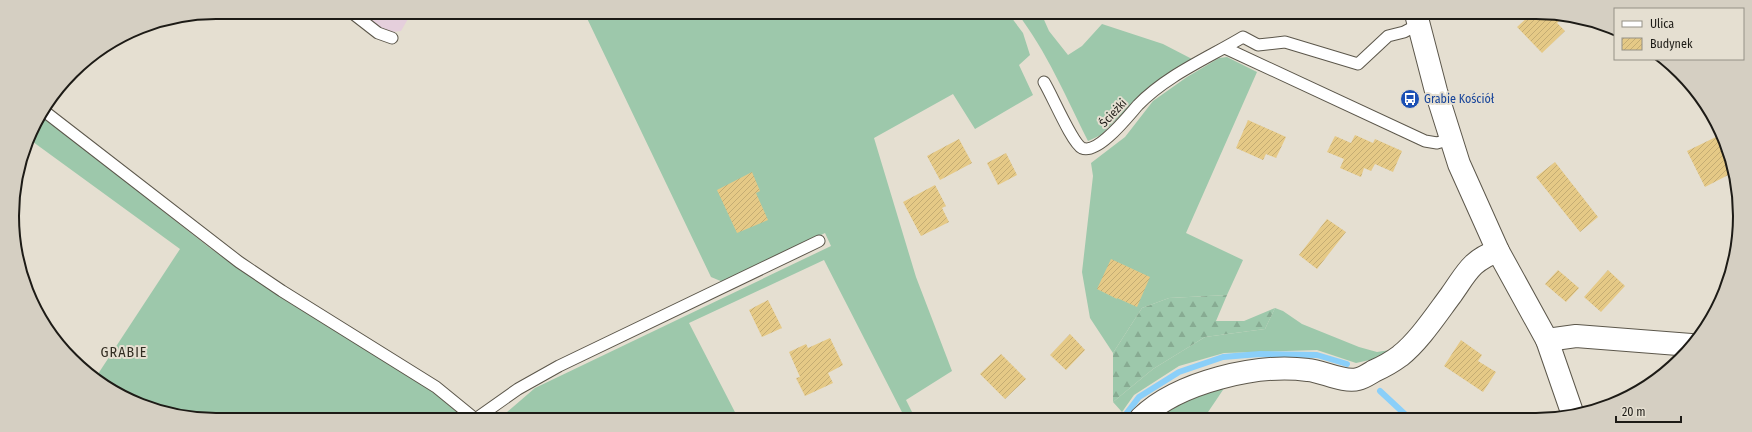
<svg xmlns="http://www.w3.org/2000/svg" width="1752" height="432" viewBox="0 0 1752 432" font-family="'Fira Sans Condensed',sans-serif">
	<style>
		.education { fill: #e5cfdc }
		.grass { fill: #9dc8ab }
		.forest { fill: url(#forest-firs) }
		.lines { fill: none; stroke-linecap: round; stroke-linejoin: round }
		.stream { stroke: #8acff9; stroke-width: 6 }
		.building { fill: url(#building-hatch) }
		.lane-casing { stroke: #5c574b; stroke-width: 13 }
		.street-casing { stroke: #5c574b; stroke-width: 24 }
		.secondary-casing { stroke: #5c574b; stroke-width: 24 }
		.lane { stroke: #fff; stroke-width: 11 }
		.street { stroke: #fff; stroke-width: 22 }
		.secondary { stroke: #fff; stroke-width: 22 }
		.labels { text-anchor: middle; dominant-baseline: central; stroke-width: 4; stroke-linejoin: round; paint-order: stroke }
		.transit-label { font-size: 12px; fill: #164399; stroke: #e5dfd1; text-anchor: start }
		.street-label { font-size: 12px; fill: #1d1b16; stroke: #e5dfd1 }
		.quarter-label { font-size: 14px; letter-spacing: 1px; fill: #322d22; stroke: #e5dfd1 }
		.rim { fill: none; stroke: #1d1b16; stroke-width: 2 }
	</style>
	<defs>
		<pattern id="forest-firs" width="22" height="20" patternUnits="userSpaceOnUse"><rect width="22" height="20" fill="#9dc8ab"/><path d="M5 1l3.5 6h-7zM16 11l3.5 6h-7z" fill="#87ab92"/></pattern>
		<pattern id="building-hatch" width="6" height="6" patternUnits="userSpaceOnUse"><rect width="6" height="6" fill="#e5c986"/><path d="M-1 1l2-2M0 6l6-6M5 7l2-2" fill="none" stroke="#c4ac73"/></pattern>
	</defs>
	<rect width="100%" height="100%" fill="#e5dfd1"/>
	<path class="education" d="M358,12H412L401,31L392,32L384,31Z"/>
	<path class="grass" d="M584,12L1008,13L1023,33L1030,55L1019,65L1033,95L975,129L953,94L874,138L916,277L952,371L906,400L915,418H905L824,260L689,323L738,418H500L535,388L831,246L825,233L723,282L711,277Z
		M1017,13H1041L1049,31L1068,55L1082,46L1102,24L1163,44L1192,59L1151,85L1101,135L1088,141C1067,99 1046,50 1017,13Z
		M1227,57L1257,72L1186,233L1243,260L1227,295L1169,298L1142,308L1113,353L1090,318L1082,272L1093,176L1091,163L1125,137L1153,101L1187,77L1219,58Z
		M41,115L210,248L288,302L423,384L465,418H189L114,393L96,377L180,249L29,139L33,126Z
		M1275,308L1283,311L1302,324L1359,347L1377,352L1390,350L1374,359L1356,363L1317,350L1224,353L1179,366L1134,395L1122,412L1113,402L1153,369L1205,337L1265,329Z
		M1227,384L1204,418H1158L1174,405Z"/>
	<path class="forest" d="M1227,295L1216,321H1244L1275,308L1265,329L1205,337L1153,369L1113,402V353L1142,308L1169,298Z"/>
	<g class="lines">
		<path class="stream" d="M1380,391L1409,418
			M1123,418L1139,397L1179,372L1223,357L1260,354L1317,355L1347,364"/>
	</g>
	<path class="building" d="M1531,14L1566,15L1557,23L1565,31L1542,53L1517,27Z
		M1248,120L1286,137L1276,158L1266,154L1263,160L1236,148Z
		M1355,135L1373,143L1375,139L1402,151L1393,172L1375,164L1371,171L1364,168L1361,177L1340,168L1344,159L1327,152L1335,136L1351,143Z
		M1718,136L1733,167L1734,172L1705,187L1687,151Z
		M959,139L972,163L940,180L927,156Z
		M1006,153L1017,175L998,185L987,163Z
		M1555,162L1598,217L1580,232L1536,177Z
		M752,172L760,191L756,193L768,220L737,233L717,190Z
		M935,185L946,206L942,208L949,222L921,236L903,202Z
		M1327,219L1346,232L1317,269L1299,255Z
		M1111,259L1150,277L1137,307L1117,298V299L1097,289Z
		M1558,270L1579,288L1566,302L1545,284Z
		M1608,270L1625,286L1601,312L1584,297Z
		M768,300L782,328L762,337L749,310Z
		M1070,334L1085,350L1066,370L1050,355Z
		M830,338L843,365L828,373L833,383L805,396L796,378L800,377L789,352L806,344L808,348Z
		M1461,340L1482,355L1478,361L1496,372L1483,392L1444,366Z
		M1001,354L1026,379L1005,399L980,374Z"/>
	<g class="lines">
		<defs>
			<path id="lane" d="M351,12L378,33L392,38
				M1225,48L1425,141L1437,143L1451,139
				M1044,82C1052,95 1072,143 1082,148C1098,155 1129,115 1138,105C1167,75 1208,58 1243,37L1258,45L1285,42L1358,64L1388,36L1404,32L1419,24
				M44,111L239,262L282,291L436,387L474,418
				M477,418L518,389L559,366L819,241"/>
			<path id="street" d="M1547,340L1576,336L1691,345
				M1141,418C1178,382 1258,363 1308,370C1322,371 1344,383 1358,379C1363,378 1369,374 1374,371C1383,367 1392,362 1400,356C1419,341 1436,315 1451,295C1466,274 1471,260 1498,251"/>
			<path id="secondary" d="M1416,14L1436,91L1459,164L1498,251L1547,340L1573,415"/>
		</defs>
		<use href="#lane" class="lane-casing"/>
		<use href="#street" class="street-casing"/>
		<use href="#secondary" class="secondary-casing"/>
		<use href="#lane" class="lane"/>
		<use href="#street" class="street"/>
		<use href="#secondary" class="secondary"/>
	</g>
	<defs>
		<symbol id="bus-disc" viewBox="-11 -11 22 22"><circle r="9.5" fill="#1a4fb4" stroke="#e5dfd1"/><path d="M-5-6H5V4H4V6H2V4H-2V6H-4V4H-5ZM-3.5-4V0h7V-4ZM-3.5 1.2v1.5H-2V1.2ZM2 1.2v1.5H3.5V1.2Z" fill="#fff"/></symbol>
	</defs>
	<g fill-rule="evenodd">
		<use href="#bus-disc" x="1399" y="88" width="22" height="22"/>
	</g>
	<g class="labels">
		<g class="transit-label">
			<text x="1424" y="99">Grabie Kościół</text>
		</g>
		<g class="street-label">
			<text transform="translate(1113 113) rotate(-47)">Ścieżki</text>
		</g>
		<g class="quarter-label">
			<text x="124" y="352">GRABIE</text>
		</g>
	</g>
	<path d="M0 0H1752V432H0ZM216 19H1536A197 197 0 0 1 1733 216V216A197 197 0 0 1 1536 413H216A197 197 0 0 1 19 216V216A197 197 0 0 1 216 19Z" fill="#d5cfc2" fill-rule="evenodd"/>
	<path class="rim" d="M216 19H1536A197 197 0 0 1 1733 216V216A197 197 0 0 1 1536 413H216A197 197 0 0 1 19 216V216A197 197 0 0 1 216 19Z"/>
	<rect x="1614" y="8" width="130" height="52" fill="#e5dfd1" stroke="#959186"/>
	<rect x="1622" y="21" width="20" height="6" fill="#ffffff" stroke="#959186"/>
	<text x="1650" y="28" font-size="12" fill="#1d1b16">Ulica</text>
	<rect x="1622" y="38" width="20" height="12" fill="url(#building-hatch)" stroke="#959186"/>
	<text x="1650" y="48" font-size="12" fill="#1d1b16">Budynek</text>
	<path d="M1616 416v6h65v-6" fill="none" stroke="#1d1b16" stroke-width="2"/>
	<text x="1622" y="416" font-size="12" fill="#1d1b16" stroke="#e5dfd1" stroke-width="3" paint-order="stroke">20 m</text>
</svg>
